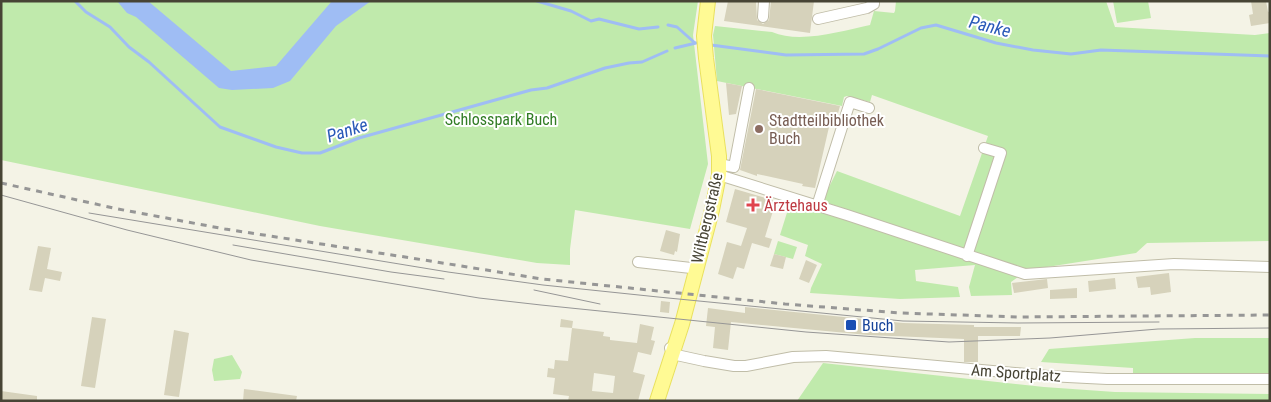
<svg xmlns="http://www.w3.org/2000/svg" width="1271" height="402" viewBox="0 0 1271 402" font-family="'Roboto Condensed',sans-serif">
	<style>
		.green { fill: #c0eaac }
		.water { fill: #9fbdf4 }
		.lines { fill: none; stroke-linecap: round; stroke-linejoin: round }
		.stream { stroke: #9fbdf4; stroke-width: 3 }
		.building { fill: #d6d2bb; fill-rule: evenodd }
		.minor-casing { stroke: #c0bda8; stroke-width: 12 }
		.major-casing { stroke: #e9e15e; stroke-width: 16 }
		.minor { stroke: #fff; stroke-width: 10 }
		.major { stroke: #fffa94; stroke-width: 14 }
		.tram { stroke: #969696; stroke-width: 1 }
		.rail { stroke: #969696; stroke-width: 3; stroke-dasharray: 6 6; stroke-linecap: butt }
		.education-dot { fill: #8d6e63; stroke: #fff; stroke-width: 2 }
		.health-dot { fill: #e0444e; stroke: #fff; stroke-width: 2 }
		.transit-dot { fill: #1a4fb4; stroke: #fff; stroke-width: 2 }
		.labels { text-anchor: middle; dominant-baseline: central; stroke-width: 4; stroke-linejoin: round; paint-order: stroke }
		.park-label { font-size: 16px; fill: #317c25; stroke: #fff }
		.education-label { font-size: 16px; fill: #785e54; stroke: #fff; text-anchor: start }
		.health-label { font-size: 16px; fill: #be3a42; stroke: #fff; text-anchor: start }
		.street-label { font-size: 16px; fill: #474435; stroke: #fff }
		.transit-label { font-size: 16px; fill: #164399; stroke: #fff; text-anchor: start }
		.water-label { font-size: 18px; font-style: italic; fill: #2959b8; stroke: #fff }
	</style>
	<rect width="100%" height="100%" fill="#f4f3e6"/>
	<path class="green" d="M1,1H698L693,35L708,164L690,229L575,210L570,249V265L537,263L320,226L1,160Z
		M896,1H1106L1115,27L1255,35L1270,33V241L1147,243L1136,253L1028,270L1011,282L1012,295L971,296L969,287L975,265L915,270L916,281L958,287L960,297L900,299L810,293L811,288L822,264L805,256L808,245L780,235L790,203L819,211L826,187H829L837,171L960,216L988,136L872,95L870,102L847,96L844,97L842,106L717,81L713,35L715,26L772,32C800,44 841,31 870,25L874,11L894,13L895,11Z
		M1113,1H1148L1151,18L1117,23Z
		M778,241L797,247L793,259L774,254Z
		M1195,338H1270V375H1133V368L1041,362L1049,349Z
		M232,355L242,372L240,379L214,381L212,370L214,359Z
		M823,363L1044,387L1115,392L1270,394V401H797Z"/>
	<path class="water" d="M117,1H148L231,71L276,66L332,1H371L336,26L290,81L273,88L232,90L219,88L136,17L127,13Z"/>
	<g class="lines">
		<path class="stream" d="M75,1L86,12L110,27L129,47L149,62L220,127L276,147L302,153H320L359,138L531,90L547,88L605,68L629,63L642,62L667,51
			M537,1L571,11L591,21L599,19L639,29L658,27
			M668,25L677,27L695,43
			M711,45L786,55L864,54L878,49L921,28L936,25L996,43L1033,50L1071,54L1101,50L1270,56
			M675,48L696,43"/>
	</g>
	<path class="building" d="M728,1H756L757,20L763,24L769,20L771,1H814L810,33L724,21Z
		M1251,1H1266L1268,12L1270,11V23L1251,26L1249,15L1253,14Z
		M726,83L742,86L736,114L729,115Z
		M756,89L840,106L834,128L829,127L815,188L802,186L803,184L757,174V176L740,170Z
		M735,189L776,201L765,237L772,239L769,248L752,243L744,269L737,267L733,279L718,274L727,242L741,246L747,228L726,222Z
		M666,230L680,234L677,252L675,251L674,255L660,251Z
		M38,246L51,248L47,269L62,272L60,281L45,278L42,292L29,290Z
		M774,254L786,257L783,269L770,266Z
		M806,260L817,265L809,283L799,279Z
		M1169,273L1171,292L1151,295L1150,287L1138,288L1136,277Z
		M1115,278L1116,289L1089,292L1088,281Z
		M1047,279L1048,288L1014,293L1012,283Z
		M1077,288V298L1050,299V290Z
		M661,301L670,302L669,313L660,312Z
		M745,307L903,323L974,325V327H1021L1020,336H978V362H964V339L868,335L731,322L728,350L713,348L715,327L706,326L708,308L745,313Z
		M92,317L106,319L95,388L81,386Z
		M561,319L573,321L572,328L560,327Z
		M640,324L654,327L651,340L655,341L651,355L638,352L633,372L645,375L638,401H568L569,396L553,394L555,378L547,377L548,368L554,369L555,360L568,361L572,328L604,332L603,336L610,337V340L637,343ZM594,373L615,376L613,393L592,391Z
		M174,330L189,333L179,397L164,395Z
		M244,389L297,396L296,401H243Z
		M1,391L37,396V401H1Z"/>
	<g class="lines">
		<defs>
			<path id="minor" d="M763,17L764,1
				M818,19L867,8L874,4V1
				M719,164L734,167L749,88
				M719,175L847,215L1025,274L1174,264L1270,267
				M817,206L850,102L869,108
				M967,256L1001,153L984,148
				M638,262L691,268
				M670,348L672,354L704,361L734,366H746L793,357L826,356L1048,376L1107,379H1270"/>
			<path id="major" d="M657,401L682,324L712,210L719,175V156L706,58L704,36L708,1"/>
		</defs>
		<use href="#minor" class="minor-casing"/>
		<use href="#major" class="major-casing"/>
		<use href="#minor" class="minor"/>
		<use href="#major" class="major"/>
		<path class="tram" d="M1,195L127,230L251,260L479,298L541,305L806,332L949,342L1050,338L1158,329L1270,328
			M89,213L448,272L543,285L658,297L903,321L1018,323L1159,322
			M233,245L391,272L444,279
			M534,290L600,304"/>
		<path class="rail" d="M1,183L118,209L225,229L424,260L542,279L785,304L901,313L1018,317L1270,315"/>
	</g>
	<circle class="education-dot" cx="759" cy="129" r="5"/>
	<path class="health-dot" d="M750.5 197.5h5v5h5v5h-5v5h-5v-5h-5v-5h5z"/>
	<rect class="transit-dot" x="845" y="319" width="12" height="12" rx="2.5"/>
	<g class="labels">
		<g class="park-label">
			<text x="501" y="119">Schlosspark Buch</text>
		</g>
		<g class="education-label">
			<text x="769" y="120">Stadtteilbibliothek<tspan x="769" dy="18">Buch</tspan></text>
		</g>
		<g class="health-label">
			<text x="764" y="205">Ärztehaus</text>
		</g>
		<g class="street-label">
			<text transform="translate(707 218) rotate(-77)">Wiltbergstraße</text>
			<text transform="translate(1016 373) rotate(4)">Am Sportplatz</text>
		</g>
		<g class="transit-label">
			<text x="862" y="325">Buch</text>
		</g>
		<g class="water-label">
			<text transform="translate(990 26) rotate(14)">Panke</text>
			<text transform="translate(347 130) rotate(-18)">Panke</text>
		</g>
	</g>
	<rect width="1271" height="402" fill="none" stroke="#474435" stroke-width="5"/>
</svg>
